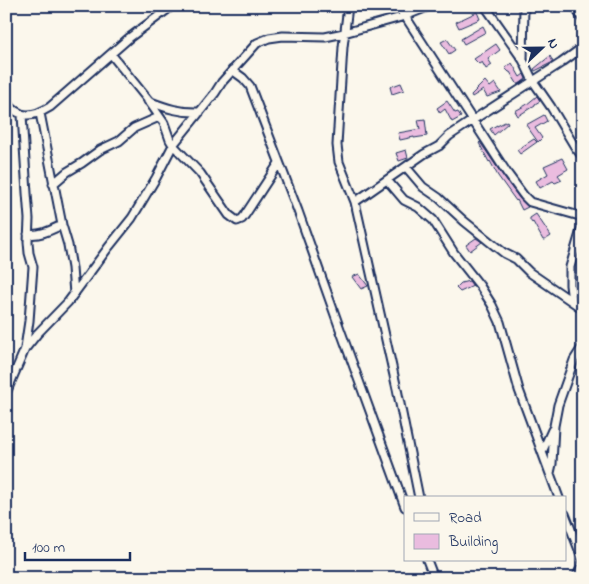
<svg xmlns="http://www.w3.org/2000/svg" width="589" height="584" viewBox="0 0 589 584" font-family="'Indie Flower',sans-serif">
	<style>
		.building { fill: #eabcdf; stroke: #1b2f5e }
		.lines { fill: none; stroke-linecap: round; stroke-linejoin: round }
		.minor-casing { stroke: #1b2f5e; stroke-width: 11 }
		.minor { stroke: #fbf7ec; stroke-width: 7 }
	</style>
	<rect width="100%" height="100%" fill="#fbf7ec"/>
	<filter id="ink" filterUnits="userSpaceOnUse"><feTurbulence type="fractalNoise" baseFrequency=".02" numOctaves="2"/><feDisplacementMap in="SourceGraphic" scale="10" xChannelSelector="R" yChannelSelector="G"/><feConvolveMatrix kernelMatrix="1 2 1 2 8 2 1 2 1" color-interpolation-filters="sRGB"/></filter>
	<g filter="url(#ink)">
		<path class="building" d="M477,12L480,19L459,28L456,22Z
			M483,26L486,32L464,44L461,39Z
			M447,39L455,50L449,54L441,42Z
			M496,44L500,50L488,59L492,65L486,69L482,62L479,64L474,59Z
			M550,56L553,62L535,71L534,69Z
			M512,63L520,77L524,74L526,79L518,85L510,72H509L505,68Z
			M485,81L490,87L495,83L501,92L487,97L483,90L472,97L471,95Z
			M401,83L404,90L392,94L390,87Z
			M537,96L540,101L535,104V105L518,116L515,111L526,105Z
			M447,101L455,113L458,112L461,117L452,122L445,109L440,113L437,108Z
			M544,115L547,121L535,128L542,138L538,142L526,125Z
			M425,119L427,136L414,138V137L400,140L398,133L420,129L418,120Z
			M507,121L508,123L494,135L490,129L497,125V126Z
			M534,139L537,142L520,154L517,150Z
			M480,142L503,176L520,199L528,207L522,210L517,200L516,201L498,176L490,161L489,162L479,143Z
			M406,150L408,158L399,161L396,153Z
			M562,158L568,169L558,175L562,180L555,183L553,181L540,188L536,181L548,174L544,166Z
			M536,214L551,236L545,240H543L533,222L532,223L530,220V218Z
			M476,238L482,242L470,251L466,245Z
			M359,274L368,286L361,289L352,277Z
			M469,281L473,286L460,292L456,288L461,283Z"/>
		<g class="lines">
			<defs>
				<path id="minor" d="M348,6L343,47L337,145L339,162L355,202L397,389L419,498
					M396,6L405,16L507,173L524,196L530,202L583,217
					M485,6L523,60L533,81L551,107L575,147L583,157
					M574,6L583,19
					M111,54L148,100L164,123L170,140L173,145L200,173L229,215L237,221L242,219L245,215L279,163
					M523,60L524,6
					M232,70L243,78L250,86L298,211L340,329L405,507
					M148,101C166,108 181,113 200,112
					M6,102C20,119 32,118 50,107L129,38L172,6
					M40,113L62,225L68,245L72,268L74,294
					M22,115L27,193L29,219L28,242L29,253L33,267L29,321L25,348
					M406,167L423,187L439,198L464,221L490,242L504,253L516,259L529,272L583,309
					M387,180L404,200L418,207L433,220L454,253L480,286L492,305L500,322L519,390L559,498
					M53,184L67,172L82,163L100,150L119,141L134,128L159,117
					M355,202L424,154L439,146L449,136L473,120L561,63L583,47
					M28,234C40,236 51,230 62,225
					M572,301L570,285V267L583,223
					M6,393L25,349L37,334L68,302L108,248L132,218L156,178L173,145L215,93L222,82L257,43L269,38L283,36L325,37L344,33L405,16L430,6
					M542,452L552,430
					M550,473L552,464L554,426L558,405L574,360L583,346
					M565,514L583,560
					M427,560L434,578
					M576,578L583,563"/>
			</defs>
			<use href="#minor" class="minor-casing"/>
			<use href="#minor" class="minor"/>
		</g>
	</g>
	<rect width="589" height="584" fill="none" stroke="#fbf7ec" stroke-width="25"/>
	<rect x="12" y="12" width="564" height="559" fill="none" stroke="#1b2f5e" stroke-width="2" filter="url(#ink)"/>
	<rect x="404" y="496" width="162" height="65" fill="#fbf7ec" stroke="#a1a7b3"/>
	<rect x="414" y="513" width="25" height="8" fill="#fbf7ec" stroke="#a1a7b3"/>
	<text x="449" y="522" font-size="15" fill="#1b2f5e">Road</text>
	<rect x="414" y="534" width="25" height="15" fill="#eabcdf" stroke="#a1a7b3"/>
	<text x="449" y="546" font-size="15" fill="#1b2f5e">Building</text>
	<g transform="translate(542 48) rotate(68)" stroke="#fbf7ec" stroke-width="4" paint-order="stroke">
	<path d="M0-4L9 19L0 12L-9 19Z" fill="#1b2f5e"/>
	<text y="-8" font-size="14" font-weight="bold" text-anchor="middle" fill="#1b2f5e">N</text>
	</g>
	<path d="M25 552v8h105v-8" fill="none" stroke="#1b2f5e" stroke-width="2.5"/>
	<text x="32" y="552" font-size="15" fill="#1b2f5e" stroke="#fbf7ec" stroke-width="4" paint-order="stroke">100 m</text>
</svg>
